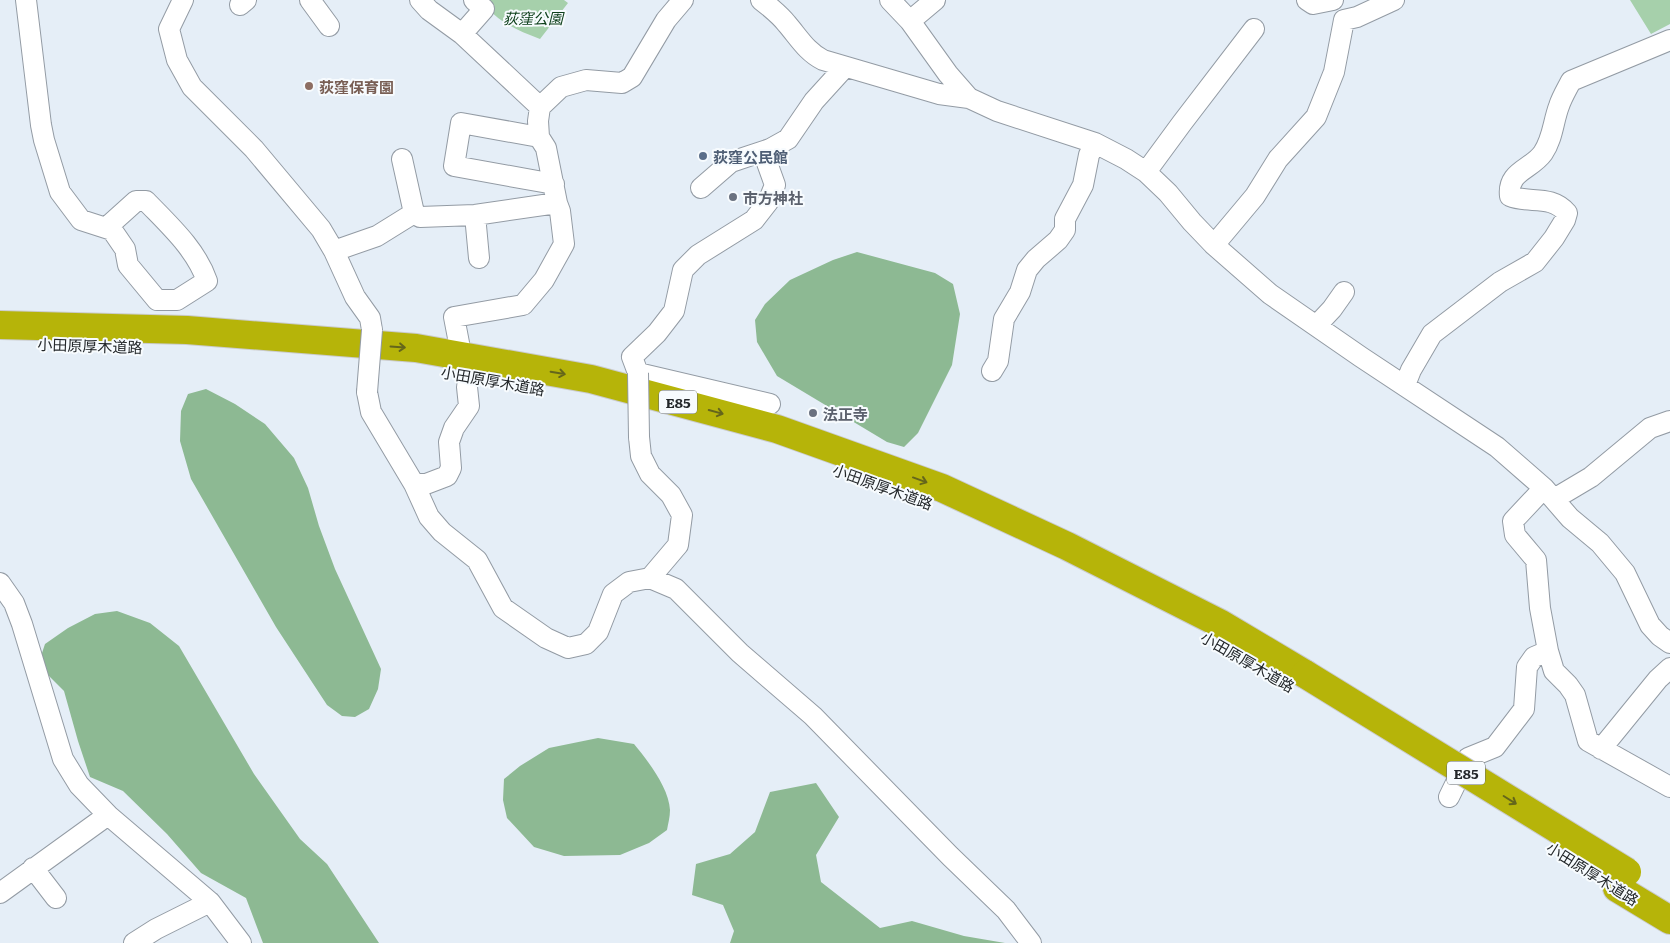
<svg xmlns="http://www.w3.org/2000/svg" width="1670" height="943" viewBox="0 0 1670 943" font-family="Literata,'Noto Sans JP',serif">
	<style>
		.green { fill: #a6d0ab }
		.forest { fill: #8db993 }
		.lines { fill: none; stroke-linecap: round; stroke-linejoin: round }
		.minor-tunnel { stroke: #bec6ce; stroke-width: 20; stroke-dasharray: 20 10; stroke-linecap: butt }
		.minor-casing { stroke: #939ba4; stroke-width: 22 }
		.highway-casing { stroke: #cacbcc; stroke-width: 30 }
		.minor { stroke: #fff; stroke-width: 20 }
		.highway { stroke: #b6b409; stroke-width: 28 }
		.minor-bridge-casing { stroke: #939ba4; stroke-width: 22; stroke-linecap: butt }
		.highway-bridge-casing { stroke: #cacbcc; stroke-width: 30; stroke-linecap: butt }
		.minor-bridge { stroke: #fff; stroke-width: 20 }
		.highway-bridge { stroke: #b6b409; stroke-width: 28 }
		.oneway { stroke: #65661b }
		.education-dot { fill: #8d6e63; stroke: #f7fbfe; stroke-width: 2 }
		.service-dot { fill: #5c6f8a; stroke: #f7fbfe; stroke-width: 2 }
		.worship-dot { fill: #6b7280; stroke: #f7fbfe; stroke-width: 2 }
		.labels { text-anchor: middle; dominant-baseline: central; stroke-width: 4; stroke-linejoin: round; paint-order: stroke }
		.shield { fill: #f7fbfe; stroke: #63676a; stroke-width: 1 }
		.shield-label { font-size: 14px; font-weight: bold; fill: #23272a }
		.park-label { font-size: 15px; font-style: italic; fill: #0e401b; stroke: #f7fbfe }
		.education-label { font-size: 15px; font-weight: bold; fill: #785e54; stroke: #f7fbfe; text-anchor: start }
		.service-label { font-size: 15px; font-weight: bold; fill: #4e5e75; stroke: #f7fbfe; text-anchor: start }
		.worship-label { font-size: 15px; font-weight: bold; fill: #5b616d; stroke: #f7fbfe; text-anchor: start }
		.street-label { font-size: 15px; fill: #23272a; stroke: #f7fbfe }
	</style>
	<rect width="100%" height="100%" fill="#e5eef7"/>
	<path class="green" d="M480,0H564L568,3L540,39C515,30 497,21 480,0Z
		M1630,0H1670V24L1651,34Z"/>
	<path class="forest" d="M857,252L935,273L953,284L960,314L952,365L918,433L904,447L887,442L777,376L757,342L755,320L765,304L790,280L833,260Z
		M206,389L235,404L265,424L294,458L308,488L319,526L335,569L381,669L378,689L369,709L355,717L342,716L327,705L276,627L191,479L180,441L181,411L188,394Z
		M117,611L150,623L179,646L254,774L300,839L327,864L379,943H263L246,898L201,873L167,834L123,791L90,777L78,741L64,691L38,665L45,644L68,628L95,614Z
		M598,738L634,744C648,761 669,788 670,810C670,817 668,824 667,830L649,843L620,855L564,856L534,847L507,818L503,800L504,779L520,766L549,748Z
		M816,783L839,817L816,855L821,882L880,928L912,921L964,936L1005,943H730L734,931L723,905L692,895L696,864L730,854L755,832L770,792Z"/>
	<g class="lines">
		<path class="minor-tunnel" d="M459,345L467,387"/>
		<defs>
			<path id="minor" d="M26,0L41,125L44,140L60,192L81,220L112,230L125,249L128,265L157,300H177L207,281C196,249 169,225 146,201H136L106,228
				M183,0L169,29L177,60L192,87L254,149L321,229L334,251L355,297L370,318L372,330
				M310,0L329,26
				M420,0L429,10L462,34L540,107
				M761,0C770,7 780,15 787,24C799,38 807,52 823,60L939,94L969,98
				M890,0L910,21L948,74L969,98L997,111L1095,143L1126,159L1146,172L1168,193L1192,222L1214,245L1270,294L1361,357L1497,447L1544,488L1570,518L1600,543L1625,573L1650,625L1660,636L1670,643
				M1307,0L1313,4L1333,0
				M240,5L246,0
				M910,21L935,0
				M462,34L484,9L474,0
				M539,137L461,123L454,166L554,184
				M402,159L414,213
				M1146,172L1182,123L1254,29
				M701,188L731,162L770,149
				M475,215L479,258
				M1214,245L1255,196L1278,159L1316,117L1334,72L1344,20L1357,17L1394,0
				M334,251L377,236L414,213L420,217L475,215L557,203L546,148L539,137L538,121L540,107L561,87L586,80L622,83L632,77L666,20L683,0
				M1317,325L1332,309L1344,292
				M459,343L454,317L523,305L544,280L564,244L560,211L557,203
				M992,371L998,361L1004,319L1020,292L1027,270L1036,259L1058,240L1065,230V219L1083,185L1089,155L1095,143
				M1405,385L1411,370L1432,334L1500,282L1535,262L1554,238L1565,220L1567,213C1551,194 1529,204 1510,196C1507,171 1531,170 1543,153C1553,138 1553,122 1559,106C1562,97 1567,89 1571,81L1670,40
				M367,392L371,412L414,484L429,517L442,532L477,560L503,608L546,638L568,648L586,644L598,632L613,594L629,582L650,578L676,589L740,653L813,716L950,856L1006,910L1031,943
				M770,404L638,373L632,357L657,333L674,311L683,270L698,255L754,220L768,202L775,185L766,160L770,149L788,139L814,101L844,68
				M639,437L641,456L650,474L671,495L682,515L678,545L650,578
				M414,484H426L447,476L451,468L449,442L454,428L469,406L467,387
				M1544,488L1513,521L1515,535L1536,560L1540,608L1548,651L1554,671L1568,685L1575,695L1588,741L1670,787
				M1554,499L1591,477L1650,428L1670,421
				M0,583L14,603L22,624L63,759L79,785L108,815L0,893
				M1601,749L1658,679L1670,668
				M1449,797L1468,758L1495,747L1524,709L1527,667L1534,657L1548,651
				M108,815L210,902L241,943
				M33,868L56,898
				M134,943L156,929L210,902"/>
			<path id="highway" d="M0,325L187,330L416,348L591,379L777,429L942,488L1067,546L1221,624L1305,674
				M1617,888L1670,920"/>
		</defs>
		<use href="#minor" class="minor-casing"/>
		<use href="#highway" class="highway-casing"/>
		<use href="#minor" class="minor"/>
		<use href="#highway" class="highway"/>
		<defs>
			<path id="minor-bridge" d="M638,373L639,437
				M367,392L372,330"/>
			<path id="highway-bridge" d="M1305,674L1627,872"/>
		</defs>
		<use href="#minor-bridge" class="minor-bridge-casing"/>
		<use href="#highway-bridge" class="highway-bridge-casing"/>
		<use href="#minor-bridge" class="minor-bridge"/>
		<use href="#highway-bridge" class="highway-bridge"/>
	</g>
	<defs><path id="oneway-shaft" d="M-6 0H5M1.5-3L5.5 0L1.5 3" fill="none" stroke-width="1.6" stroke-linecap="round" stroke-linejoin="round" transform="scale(1.25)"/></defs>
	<g class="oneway">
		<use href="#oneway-shaft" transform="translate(398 347) rotate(4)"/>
		<use href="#oneway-shaft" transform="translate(558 373) rotate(10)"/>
		<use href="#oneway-shaft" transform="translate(716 412) rotate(15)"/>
		<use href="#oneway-shaft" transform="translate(920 480) rotate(20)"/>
		<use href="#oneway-shaft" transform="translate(1510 800) rotate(32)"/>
	</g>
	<circle class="education-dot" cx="309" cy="86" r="5"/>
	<circle class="service-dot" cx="703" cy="156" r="5"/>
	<g class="worship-dot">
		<circle cx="733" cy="197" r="5"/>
		<circle cx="813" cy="413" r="5"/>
	</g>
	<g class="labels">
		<g class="shield">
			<rect x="659" y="390.5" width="38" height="23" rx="4"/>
			<rect x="1447" y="761.5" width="38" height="23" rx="4"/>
		</g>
		<g class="shield-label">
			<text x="678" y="402">E85</text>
			<text x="1466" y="773">E85</text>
		</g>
		<g class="park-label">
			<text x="533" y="17">荻窪公園</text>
		</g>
		<g class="education-label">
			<text x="319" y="86">荻窪保育園</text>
		</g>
		<g class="service-label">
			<text x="713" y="156">荻窪公民館</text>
		</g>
		<g class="worship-label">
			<text x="743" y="197">市方神社</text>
			<text x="823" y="413">法正寺</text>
		</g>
		<g class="street-label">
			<text transform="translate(90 345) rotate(2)">小田原厚木道路</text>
			<text transform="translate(493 380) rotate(10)">小田原厚木道路</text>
			<text transform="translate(883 486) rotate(20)">小田原厚木道路</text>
			<text transform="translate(1248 661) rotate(30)">小田原厚木道路</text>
			<text transform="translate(1593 873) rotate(32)">小田原厚木道路</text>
		</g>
	</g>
</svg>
